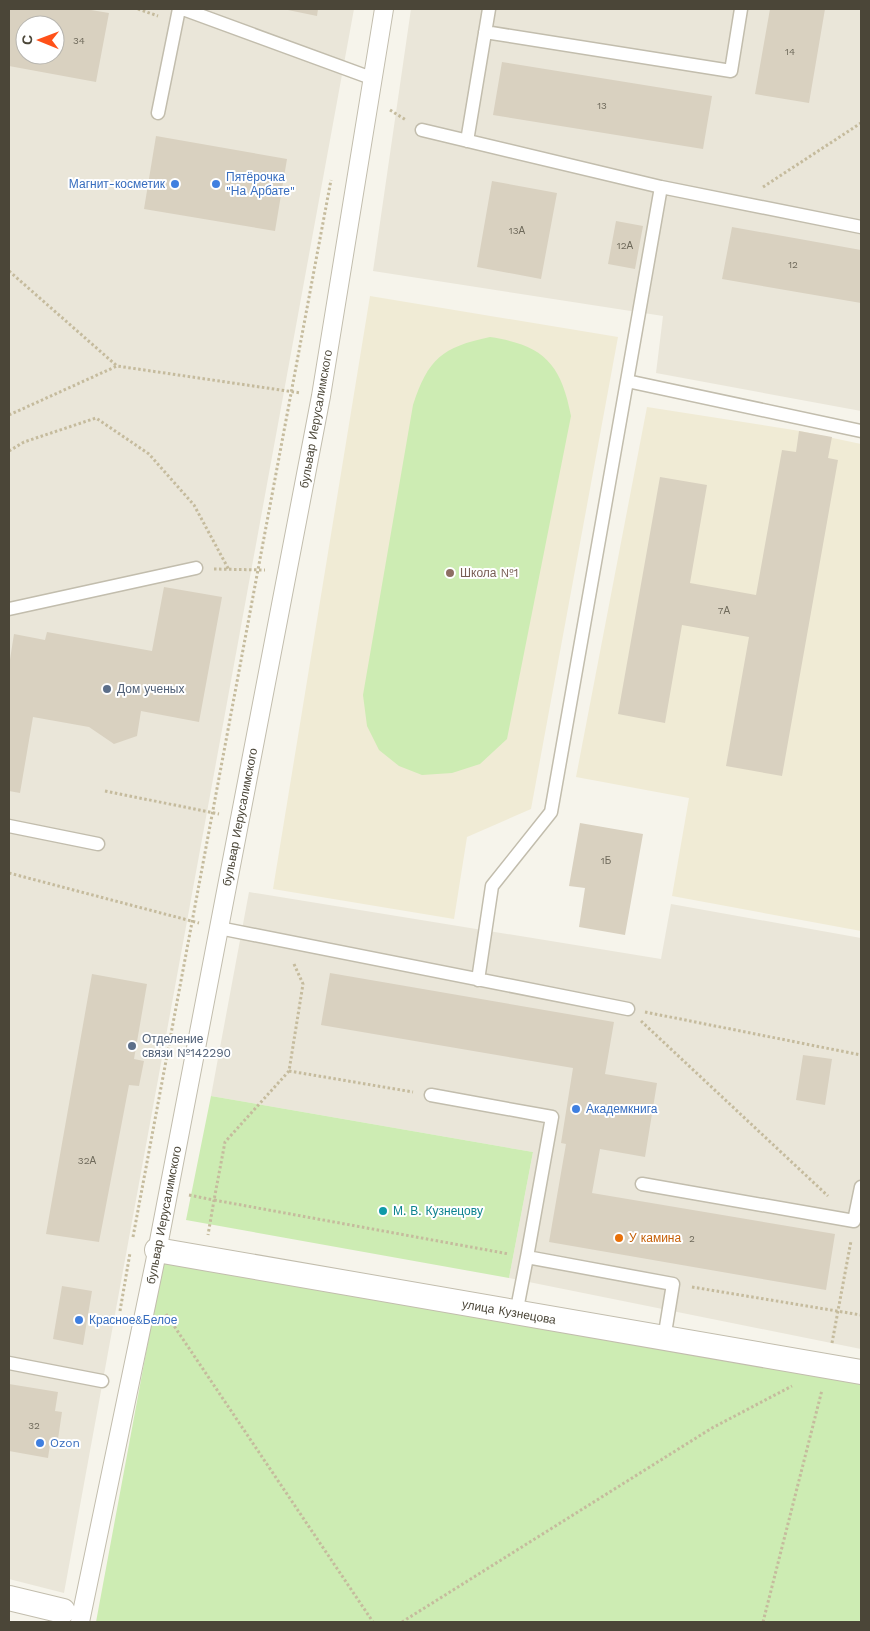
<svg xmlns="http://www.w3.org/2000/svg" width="870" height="1631" viewBox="0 0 870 1631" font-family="'Work Sans',sans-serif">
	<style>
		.residential { fill: #eae6d9; fill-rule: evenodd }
		.education { fill: #f0ebd5 }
		.green { fill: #cdecb3 }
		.building { fill: #d9d1c0; fill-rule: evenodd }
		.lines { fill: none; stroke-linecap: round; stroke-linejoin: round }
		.service-casing { stroke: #c2bdad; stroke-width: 15 }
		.pedestrian-casing { stroke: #c2bdad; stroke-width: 20 }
		.minor-casing { stroke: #c2bdad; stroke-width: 26 }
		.path { stroke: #c5bb9d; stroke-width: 3; stroke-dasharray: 2.5 2.5; stroke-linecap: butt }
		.service { stroke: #fff; stroke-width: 12 }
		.pedestrian { stroke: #fff; stroke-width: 18 }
		.minor { stroke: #fff; stroke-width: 24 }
		.shop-dot { fill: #3f7fe0; stroke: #fff; stroke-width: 2 }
		.education-dot { fill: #8d6e63; stroke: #fff; stroke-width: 2 }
		.service-dot { fill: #5c6f8a; stroke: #fff; stroke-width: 2 }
		.culture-dot { fill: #0f9aa8; stroke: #fff; stroke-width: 2 }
		.food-dot { fill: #e8710a; stroke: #fff; stroke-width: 2 }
		.labels { text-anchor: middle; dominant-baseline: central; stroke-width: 4; stroke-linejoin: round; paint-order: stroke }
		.number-label { font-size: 10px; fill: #6e695a }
		.shop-label { font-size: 12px; fill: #366cbe; stroke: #fff; text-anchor: start }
		.street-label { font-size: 12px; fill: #4b4638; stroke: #fff }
		.education-label { font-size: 12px; fill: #785e54; stroke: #fff; text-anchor: start }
		.service-label { font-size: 12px; fill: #4e5e75; stroke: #fff; text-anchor: start }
		.culture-label { font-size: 12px; fill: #0d838f; stroke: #fff; text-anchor: start }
		.food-label { font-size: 12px; fill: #c56008; stroke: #fff; text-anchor: start }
	</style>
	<rect width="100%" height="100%" fill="#f6f4eb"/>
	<path class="residential" d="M9,9H354L64,1593L9,1579ZM25,25H55V55H25Z
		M411,9H861V411L656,373L663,316L373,271Z
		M249,892L661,959L671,904L861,938V1349L509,1278L533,1152L211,1096Z"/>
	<path class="education" d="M370,296L618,337L531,809L467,837L454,919L273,889Z
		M647,407L800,431L861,444V931L672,896L689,798L576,777Z"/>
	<path class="green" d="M490,337C543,345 561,363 571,416L507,739L480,764L452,773L422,775L399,766L379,750L367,726L363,695L413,405C428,359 442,347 490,337Z
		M211,1096L533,1152L509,1278L186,1220Z
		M155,1262L861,1377V1622H96L156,1299Z"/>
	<path class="building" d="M9,9H85L109,13L96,82L9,66ZM25,25H55V55H25Z
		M283,9H318L317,16Z
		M770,9H825L809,103L755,94Z
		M502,62L712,96L703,149L493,115Z
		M156,136L287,159L275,231L144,209Z
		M492,181L557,193L541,279L477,267Z
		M616,221L643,226L635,269L608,264Z
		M732,227L861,250V303L722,279Z
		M799,431L832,437L828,458L838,460L782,776L726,766L749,637L682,625L665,723L618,714L660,477L707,485L690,583L756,595L782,450L796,452Z
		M164,587L222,597L199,722L141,711L137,736L114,744L89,727L33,717L20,793L9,791V666L14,634L45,640L47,632L152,651Z
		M580,823L643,834L625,935L579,927L585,888L569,886Z
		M330,973L614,1022L605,1074L657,1083L645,1157L600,1149L592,1193L835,1234L826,1290L549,1242L566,1144L561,1143L573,1068L321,1025Z
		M92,974L147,984L134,1059L144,1061L139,1086L129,1085L99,1242L46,1234Z
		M803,1055L832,1059L825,1105L796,1100Z
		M62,1286L92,1291L83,1345L53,1339Z
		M9,1384L58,1392L55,1411L62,1412L58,1439L51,1438L48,1458L9,1451Z"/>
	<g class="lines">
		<defs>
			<path id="service" d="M183,9L374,79
				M485,32L731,71L741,9
				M158,113L179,9
				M422,130L661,187L627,381L861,431
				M467,141L489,9
				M661,187L861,227
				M9,609L196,568
				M9,826L98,844
				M219,928L628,1009
				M478,980L492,886L551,812L627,381
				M431,1095L552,1117L527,1257L673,1284L664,1339
				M642,1184L854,1221L861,1187
				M516,1314L527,1257
				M9,1363L102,1381"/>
			<path id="pedestrian" d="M80,1622L155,1262L321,396L384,9"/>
			<path id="minor" d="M157,1250L861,1372
				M9,1598L63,1611"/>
		</defs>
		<use href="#service" class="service-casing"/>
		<use href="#pedestrian" class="pedestrian-casing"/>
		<use href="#minor" class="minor-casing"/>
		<path class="path" d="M138,9L158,16
			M390,110L406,120
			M763,187L861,123
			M9,271L117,366
			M9,415L117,366L301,393
			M9,451L24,442L96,418L149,454L194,505L229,570
			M214,569L265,570
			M105,791L219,814
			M9,873L199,923
			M294,964L303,984L289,1071L225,1142L214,1200L509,1254
			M645,1012L861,1055
			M641,1021L828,1196
			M289,1071L413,1092
			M189,1195L214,1200L208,1235
			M133,1237L331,180
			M692,1287L861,1315
			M120,1311L130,1253
			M166,1314L373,1622
			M832,1343L851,1241
			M402,1622L712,1428L792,1386
			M763,1622L822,1390"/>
		<use href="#service" class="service"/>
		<use href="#pedestrian" class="pedestrian"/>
		<use href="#minor" class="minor"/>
	</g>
	<g class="shop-dot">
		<circle cx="175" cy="184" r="5"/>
		<circle cx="216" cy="184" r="5"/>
		<circle cx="576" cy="1109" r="5"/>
		<circle cx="79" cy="1320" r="5"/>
		<circle cx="40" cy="1443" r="5"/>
	</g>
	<circle class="education-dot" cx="450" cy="573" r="5"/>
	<g class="service-dot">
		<circle cx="107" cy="689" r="5"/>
		<circle cx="132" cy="1046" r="5"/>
	</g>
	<circle class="culture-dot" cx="383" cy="1211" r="5"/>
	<circle class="food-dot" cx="619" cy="1238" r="5"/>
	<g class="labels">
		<g class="number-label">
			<text x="79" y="40">34</text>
			<text x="790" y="51">14</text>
			<text x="602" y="105">13</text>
			<text x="517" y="230">13А</text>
			<text x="625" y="245">12А</text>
			<text x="793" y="264">12</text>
			<text x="724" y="610">7А</text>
			<text x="606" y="860">1Б</text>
			<text x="87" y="1160">32А</text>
			<text x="692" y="1238">2</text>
			<text x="34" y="1425">32</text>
		</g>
		<g class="shop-label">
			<text x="226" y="177">Пятёрочка<tspan x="226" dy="14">"На Арбате"</tspan></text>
			<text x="165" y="184" text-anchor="end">Магнит-косметик</text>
			<text x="586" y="1109">Академкнига</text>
			<text x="89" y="1320">Красное&amp;Белое</text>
			<text x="50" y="1443">Ozon</text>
		</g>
		<g class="street-label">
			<text transform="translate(316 419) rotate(-80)">бульвар Иерусалимского</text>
			<text transform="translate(240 817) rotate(-79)">бульвар Иерусалимского</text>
			<text transform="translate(164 1215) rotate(-79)">бульвар Иерусалимского</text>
			<text transform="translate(509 1312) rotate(10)">улица Кузнецова</text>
		</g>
		<g class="education-label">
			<text x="460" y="573">Школа №1</text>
		</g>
		<g class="service-label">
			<text x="117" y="689">Дом ученых</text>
			<text x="142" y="1039">Отделение<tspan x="142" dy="14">связи №142290</tspan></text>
		</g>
		<g class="culture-label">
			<text x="393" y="1211">М. В. Кузнецову</text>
		</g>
		<g class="food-label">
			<text x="629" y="1238">У камина</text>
		</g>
	</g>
	<rect width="870" height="1631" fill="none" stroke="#4b4638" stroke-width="20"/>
	<g transform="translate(40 40) rotate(271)"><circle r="24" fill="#ffffff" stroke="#b7b5af"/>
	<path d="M0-4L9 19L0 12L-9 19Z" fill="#ff5119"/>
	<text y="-8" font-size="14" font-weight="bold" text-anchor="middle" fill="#4b4638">С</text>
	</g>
</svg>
